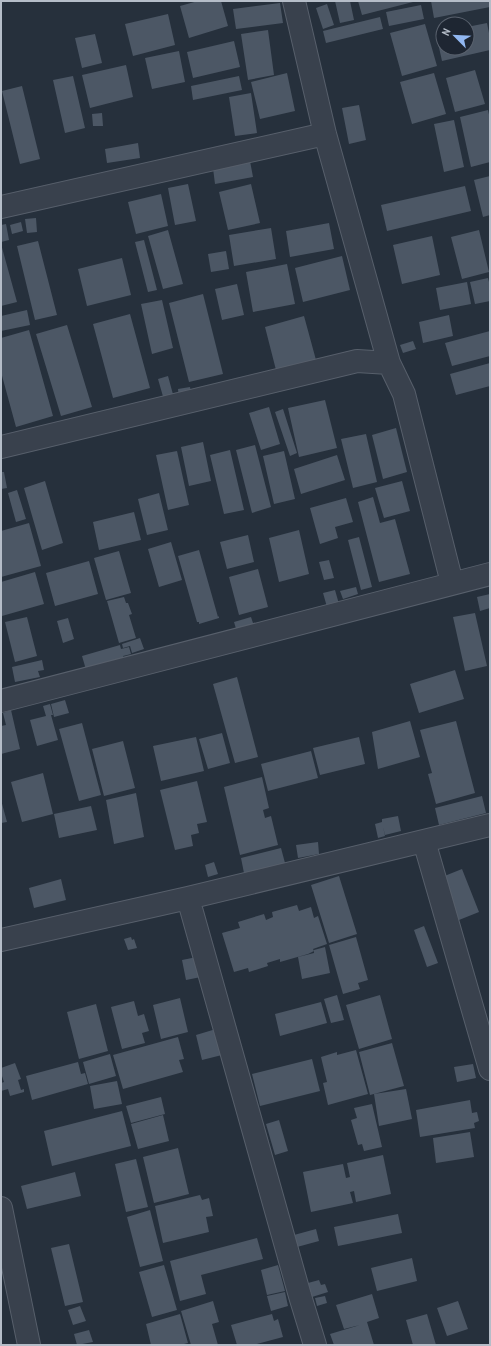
<svg xmlns="http://www.w3.org/2000/svg" width="491" height="1346" viewBox="0 0 491 1346" font-family="'Archivo Narrow',sans-serif">
	<style>
		.building { fill: #4c5765 }
		.lines { fill: none; stroke-linecap: round; stroke-linejoin: round }
		.minor-casing { stroke: #575f6b; stroke-width: 24 }
		.minor { stroke: #39414d; stroke-width: 22 }
	</style>
	<rect width="100%" height="100%" fill="#26303c"/>
	<path class="building" d="M198,1H221L228,26L189,38L180,6Z
		M335,1H350L354,20L340,23Z
		M358,1H413V2L362,15Z
		M431,1H490V7L434,18Z
		M280,3L283,23L236,29L233,9Z
		M327,4L334,25L323,29L316,8Z
		M421,5L424,19L389,26L386,12Z
		M168,14L175,45L133,56L125,24Z
		M380,17L383,29L326,43L323,31Z
		M487,23L490,38V50L442,61L436,34L443,33V48H467V27Z
		M425,24L437,66L402,76L390,33Z
		M268,30L274,75L248,80L241,34Z
		M95,34L102,63L82,68L75,38Z
		M234,41L240,67L193,78L187,52Z
		M179,51L185,82L152,89L145,58Z
		M126,65L133,97L90,108L82,75Z
		M475,70L485,104L455,112L446,78Z
		M287,73L295,111L260,119L251,82Z
		M434,73L446,114L412,124L400,82Z
		M73,76L85,128L65,133L53,80Z
		M239,76L242,90L193,100L191,86Z
		M22,86L40,159L20,164L2,91Z
		M251,93L257,133L235,136L229,97Z
		M359,105L366,140L349,144L342,108Z
		M488,110L490,119V162L471,167L460,117Z
		M102,113L103,126H93L92,114Z
		M454,120L464,167L444,172L434,124Z
		M138,143L140,158L107,163L105,149Z
		M250,161L253,177L215,184L213,168Z
		M490,176V215L483,217L474,180Z
		M188,184L196,221L175,225L168,188Z
		M251,184L260,223L228,230L219,192Z
		M465,186L471,211L387,231L381,205Z
		M161,194L168,226L136,234L128,202Z
		M36,218L37,232L27,233L25,219Z
		M21,222L23,231L12,234L10,225Z
		M329,223L334,249L290,257L286,231Z
		M6,224L9,240L1,242V225Z
		M271,228L276,259L234,266L229,235Z
		M168,230L183,284L163,289L148,236Z
		M479,230L489,272L462,279L451,237Z
		M432,236L440,275L402,284L393,245Z
		M144,240L157,290L148,292L135,242Z
		M38,241L57,315L35,320L17,246Z
		M1,244L17,302L1,306Z
		M226,251L229,269L211,272L208,254Z
		M342,256L350,290L303,302L295,268Z
		M122,258L131,295L87,306L78,269Z
		M287,264L295,304L253,312L246,272Z
		M488,278L490,286V301L475,304L470,282Z
		M467,282L471,304L440,310L436,288Z
		M237,284L244,315L222,320L215,289Z
		M203,294L223,374L189,382L169,303Z
		M162,300L173,348L152,354L141,304Z
		M27,310L30,325L1,331V316Z
		M130,314L150,388L113,398L93,324Z
		M449,315L453,336L423,343L419,322Z
		M304,316L316,360L276,370L265,327Z
		M67,325L92,407L61,416L36,334Z
		M29,330L53,416L16,427L1,372V338Z
		M490,331V356L452,366L445,343Z
		M413,341L416,349L403,353L400,345Z
		M490,363V386L456,395L450,374Z
		M168,376L174,398L164,400L158,379Z
		M190,387L192,397L179,399L178,389Z
		M325,400L337,448L299,457L288,408Z
		M269,407L280,444L261,450L249,413Z
		M283,409L297,453L290,456L275,412Z
		M396,428L407,472L383,479L372,435Z
		M366,434L377,482L353,488L341,439Z
		M203,442L211,481L189,486L181,447Z
		M255,445L271,507L252,513L236,450Z
		M230,450L244,510L224,514L210,455Z
		M177,451L189,505L168,510L156,455Z
		M284,451L295,499L274,504L263,456Z
		M337,455L345,480L301,494L294,469Z
		M1,472H4L7,488L1,489Z
		M45,481L63,543L42,550L24,488Z
		M402,481L410,511L384,518L375,488Z
		M17,490L26,519L16,522L8,493Z
		M159,493L168,530L147,535L138,499Z
		M373,497L380,523L395,519L410,574L379,582L358,502Z
		M346,498L353,522L335,527L338,538L320,544L310,508Z
		M134,512L141,540L99,550L93,522Z
		M29,523L41,566L1,577V531Z
		M299,530L309,574L279,582L269,538Z
		M248,535L254,562L227,569L220,542Z
		M359,537L372,587L361,590L348,540Z
		M171,542L182,580L159,587L148,549Z
		M199,550L218,617L219,616V618L199,624V622H197L178,556Z
		M119,551L131,593L106,600L94,558Z
		M329,560L334,578L324,580L319,562Z
		M89,561L98,594L55,606L46,573Z
		M258,569L268,607L239,615L229,577Z
		M35,572L44,604L2,616L1,582Z
		M356,587L358,594L343,599L340,591Z
		M335,590L339,604L327,607L323,593Z
		M490,594V608L480,611L477,597Z
		M124,597L126,603H128L132,614L129,615L136,638L119,643L107,601Z
		M475,613L487,666L465,671L453,617Z
		M27,617L37,656L15,662L5,622Z
		M251,617L254,626L237,632L234,622Z
		M68,618L74,639L63,643L57,621Z
		M140,638L144,649L132,653L130,646L123,648L122,644Z
		M120,645L121,649L129,647L131,654L123,656L125,662L87,673L82,656Z
		M42,660L44,670L38,671L40,677L15,682L12,667Z
		M455,670L464,699L419,713L410,684Z
		M237,677L258,757L235,763L213,684Z
		M65,700L69,713L54,717L51,704Z
		M50,704L53,715H51L58,740L37,746L30,720L46,716L43,706Z
		M11,710L20,749L1,754V726L6,725L3,713Z
		M410,721L420,757L378,769L372,732Z
		M456,721L475,793L436,804L428,774L432,773L420,730Z
		M82,723L101,795L79,801L59,729Z
		M222,733L230,763L208,769L199,739Z
		M196,737L204,771L161,781L153,746Z
		M359,737L365,764L320,775L313,748Z
		M123,741L135,788L104,796L92,749Z
		M311,751L318,778L268,791L261,764Z
		M43,773L53,814L22,822L11,782Z
		M262,777L269,808L263,810L265,818L271,816L278,845L240,855L224,787Z
		M197,781L207,822L197,824L199,833L191,835L193,846L175,850L160,790Z
		M136,793L144,837L114,844L106,800Z
		M482,796L486,813L439,825L435,808Z
		M1,800L7,822L1,823Z
		M91,806L97,830L59,838L54,814Z
		M398,816L401,831L385,835L383,827L385,836L378,838L375,824L382,822V819Z
		M318,842L319,854L298,858L296,845Z
		M281,848L285,863L244,873L241,858Z
		M214,862L218,874L208,877L205,865Z
		M462,869L479,912L459,920L442,877Z
		M339,876L357,934L329,943L311,885Z
		M61,879L66,900L34,908L29,888Z
		M297,905L299,911L311,907L314,918L318,916L327,944L313,949L314,951L308,954L280,962V959L267,963L268,966L249,972L248,968L234,972L222,933L240,928L238,922L264,914L266,920L273,917L272,912Z
		M424,926L438,963L427,967L414,930Z
		M131,937L132,940L134,939L137,948L128,950L124,939Z
		M356,937L368,980L358,983L360,989L343,994L329,945Z
		M325,947L330,973L302,979L298,957L314,953V950Z
		M197,957L201,977L186,980L182,960Z
		M337,995L344,1020L331,1023L324,999Z
		M380,995L392,1039L359,1049L346,1005Z
		M180,998L188,1032L161,1039L153,1005Z
		M134,1001L138,1016L144,1014L149,1031L142,1033L145,1043L122,1049L111,1007Z
		M321,1002L327,1023L280,1036L275,1014Z
		M96,1004L108,1051L79,1059L67,1012Z
		M216,1029L222,1055L202,1060L196,1035Z
		M178,1037L184,1059L179,1060L183,1072L123,1089L113,1055Z
		M392,1043L404,1086L370,1095L359,1052Z
		M356,1050L368,1094L328,1105L323,1083L327,1082L321,1057L337,1052V1055Z
		M110,1054L116,1076L89,1084L83,1062Z
		M312,1059L320,1091L260,1106L252,1074Z
		M78,1062L81,1074L85,1073L88,1084L32,1100L26,1076Z
		M15,1063L21,1079L18,1080L21,1090L24,1089V1092L10,1096L8,1089L1,1091V1083L4,1082L1,1073V1068Z
		M473,1064L476,1078L457,1082L454,1067Z
		M117,1081L122,1104L94,1109L90,1086Z
		M406,1089L412,1119L379,1126L374,1094Z
		M161,1097L165,1114L131,1123L126,1106Z
		M470,1100L472,1113L477,1112L479,1121L474,1123L475,1128L420,1137L416,1110Z
		M372,1104L382,1147L364,1151L362,1144L358,1145L351,1120L357,1118L354,1108Z
		M122,1111L131,1146L52,1166L44,1131Z
		M163,1115L169,1141L138,1149L131,1124Z
		M279,1120L288,1151L275,1155L266,1124Z
		M470,1132L474,1157L436,1163L433,1138Z
		M178,1148L189,1194L154,1203L143,1157Z
		M383,1155L391,1194L356,1202L354,1191L350,1192L353,1203L311,1212L303,1172L343,1164L346,1178L350,1177L347,1163Z
		M136,1159L148,1207L126,1212L115,1164Z
		M75,1172L81,1196L27,1209L21,1186Z
		M200,1195L202,1200L209,1198L213,1216L206,1217L209,1232L163,1243L155,1206Z
		M150,1210L163,1261L140,1267L127,1217Z
		M398,1214L402,1233L338,1246L334,1227Z
		M316,1229L319,1241L297,1247L294,1235Z
		M257,1238L263,1259L201,1275L206,1294L180,1301L170,1261Z
		M69,1244L83,1302L65,1306L51,1248Z
		M412,1258L417,1281L377,1291L371,1268Z
		M164,1265L177,1310L152,1317L139,1272Z
		M278,1265L285,1291L267,1295L261,1270Z
		M319,1280L321,1285L325,1284L328,1292L312,1297L308,1283Z
		M285,1292L288,1306L271,1311L267,1296Z
		M372,1294L379,1318L367,1322L374,1345H334L330,1334L360,1325L344,1329L336,1305Z
		M325,1296L327,1303L317,1306L315,1298Z
		M213,1301L219,1322L212,1324L218,1345H191L181,1311Z
		M458,1301L468,1329L447,1336L437,1308Z
		M80,1306L86,1321L73,1325L68,1310Z
		M180,1314L188,1343L180,1345H151L146,1324Z
		M272,1314L274,1321L278,1319L283,1337L253,1345H237L231,1325Z
		M427,1314L436,1345H413L406,1320Z
		M89,1330L93,1342L77,1345L74,1334Z"/>
	<g class="lines">
		<defs>
			<path id="minor" d="M294,1L325,134L389,363
				M1,207L325,134
				M1,447L357,361L389,363L404,394L452,583
				M1,701L490,574
				M424,841L490,1069
				M188,898L300,1296L315,1345
				M1,940L188,898L490,825
				M1,1208L29,1345"/>
		</defs>
		<use href="#minor" class="minor-casing"/>
		<use href="#minor" class="minor"/>
	</g>
	<rect width="491" height="1346" fill="none" stroke="#b5bdc8" stroke-width="4"/>
	<g transform="translate(455 36) rotate(294)"><circle r="19" fill="#1e2632" stroke="#5a626e"/>
	<path d="M0-3L7 15L0 10L-7 15Z" fill="#91b7f1"/>
	<text y="-6" font-size="11" font-weight="bold" text-anchor="middle" fill="#b5bdc8">N</text>
	</g>
</svg>
